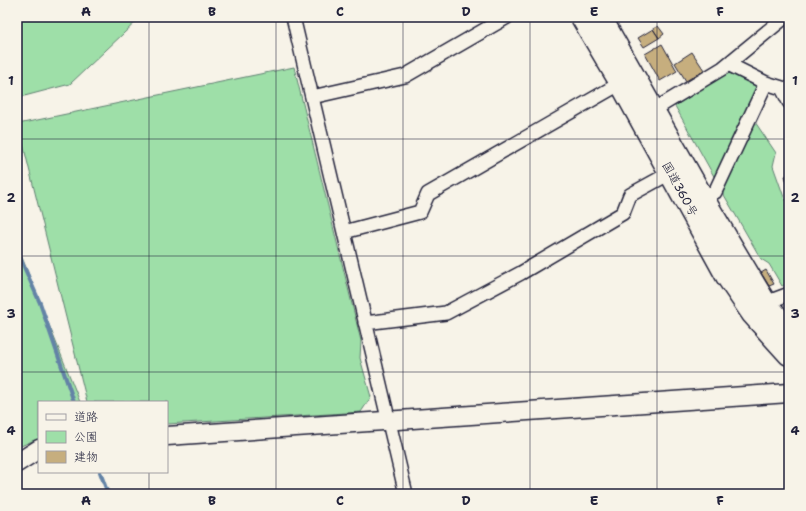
<svg xmlns="http://www.w3.org/2000/svg" width="806" height="511" viewBox="0 0 806 511" font-family="'Shantell Sans','Klee One',sans-serif">
	<style>
		.green { fill: #9edfa8; stroke: #608072 }
		.lines { fill: none; stroke-linecap: round; stroke-linejoin: round }
		.stream { stroke: #6383a6; stroke-width: 4 }
		.building { fill: #c6ae7e; stroke: #22223b }
		.street-casing { stroke: #22223b; stroke-width: 16 }
		.secondary-casing { stroke: #22223b; stroke-width: 21 }
		.highway-casing { stroke: #22223b; stroke-width: 25 }
		.street { stroke: #f7f3e8; stroke-width: 13 }
		.secondary { stroke: #f7f3e8; stroke-width: 18 }
		.highway { stroke: #f7f3e8; stroke-width: 22 }
		.grid { fill: none; stroke: #22223b; stroke-width: 1; stroke-opacity: 0.55 }
		.labels { text-anchor: middle; dominant-baseline: central; stroke-width: 3; stroke-linejoin: round; paint-order: stroke }
		.street-label { font-size: 12px; fill: #22223b; stroke: #f7f3e8 }
		.neatline { fill: none; stroke: #22223b; stroke-width: 1.5 }
		.grid-label { font-size: 13px; text-anchor: middle; font-weight: bold; fill: #22223b }
	</style>
	<rect width="100%" height="100%" fill="#f7f3e8"/>
	<filter id="ink" filterUnits="userSpaceOnUse"><feTurbulence type="fractalNoise" baseFrequency=".025" numOctaves="2"/><feDisplacementMap in="SourceGraphic" scale="8" xChannelSelector="R" yChannelSelector="G"/><feConvolveMatrix kernelMatrix="1 2 1 2 8 2 1 2 1" color-interpolation-filters="sRGB"/></filter>
	<g filter="url(#ink)">
		<path class="green" d="M17,17H141L70,84L17,98Z
			M294,67L361,341L360,358L371,397L361,412L167,424V402H87L18,124Z
			M727,72L760,86L716,180L675,106Z
			M753,119L776,153L773,166L785,200L789,199V283L782,286L769,264L761,259L720,188Z
			M17,245L80,402H39V438L21,446L17,450Z"/>
		<g class="lines">
			<path class="stream" d="M17,251L40,303L74,402
				M100,472L108,494"/>
		</g>
		<path class="building" d="M658,26L664,34L659,38L653,29Z
			M653,29L659,38L644,47L638,38Z
			M662,44L677,71L660,81L645,54Z
			M692,52L704,70L686,81L675,63Z
			M789,175V190L785,176Z
			M766,270L774,284L769,286L761,273Z"/>
		<g class="lines">
			<defs>
				<path id="street" d="M293,17L406,494
					M728,64L766,83L782,88
					M789,91L782,88L789,102
					M312,97L405,76L507,17
					M647,114L723,68L785,17
					M703,199L715,192L766,83
					M344,232L420,212L428,194L621,83
					M765,303L789,294
					M365,323L446,313L521,273L623,213L630,195L670,173"/>
				<path id="secondary" d="M167,436L789,393
					M17,463L39,449"/>
				<path id="highway" d="M582,17L621,83L727,276L753,314L789,354
					M600,17L703,199L756,288L765,303L789,331"/>
			</defs>
			<use href="#street" class="street-casing"/>
			<use href="#secondary" class="secondary-casing"/>
			<use href="#highway" class="highway-casing"/>
			<use href="#street" class="street"/>
			<use href="#secondary" class="secondary"/>
			<use href="#highway" class="highway"/>
		</g>
	</g>
	<path class="grid" d="M149,17V402M276,17V494M403,17V494M530,17V494M657,17V494M17,139H789M17,256H789M17,372H789M149,472V494"/>
	<g class="labels">
		<g class="street-label">
			<text transform="translate(680 189) rotate(61)">国道360号</text>
		</g>
	</g>
	<rect width="806" height="511" fill="none" stroke="#f7f3e8" stroke-width="44"/>
	<rect x="38" y="401" width="130" height="72" fill="#f7f3e8" stroke="#a29fa3"/>
	<rect x="46" y="414" width="20" height="6" fill="#f7f3e8" stroke="#a29fa3"/>
	<text x="74" y="421" font-size="12" fill="#22223b">道路</text>
	<rect x="46" y="431" width="20" height="12" fill="#9edfa8" stroke="#a29fa3"/>
	<text x="74" y="441" font-size="12" fill="#22223b">公園</text>
	<rect x="46" y="451" width="20" height="12" fill="#c6ae7e" stroke="#a29fa3"/>
	<text x="74" y="461" font-size="12" fill="#22223b">建物</text>
	<rect x="22" y="22" width="762" height="467" class="neatline"/>
	<g class="grid-label">
		<text x="86" y="16">A</text>
		<text x="212" y="16">B</text>
		<text x="340" y="16">C</text>
		<text x="466" y="16">D</text>
		<text x="594" y="16">E</text>
		<text x="720" y="16">F</text>
		<text x="11" y="85">1</text>
		<text x="795" y="85">1</text>
		<text x="11" y="202">2</text>
		<text x="795" y="202">2</text>
		<text x="11" y="318">3</text>
		<text x="795" y="318">3</text>
		<text x="11" y="435">4</text>
		<text x="795" y="435">4</text>
		<text x="86" y="505">A</text>
		<text x="212" y="505">B</text>
		<text x="340" y="505">C</text>
		<text x="466" y="505">D</text>
		<text x="594" y="505">E</text>
		<text x="720" y="505">F</text>
	</g>
</svg>
